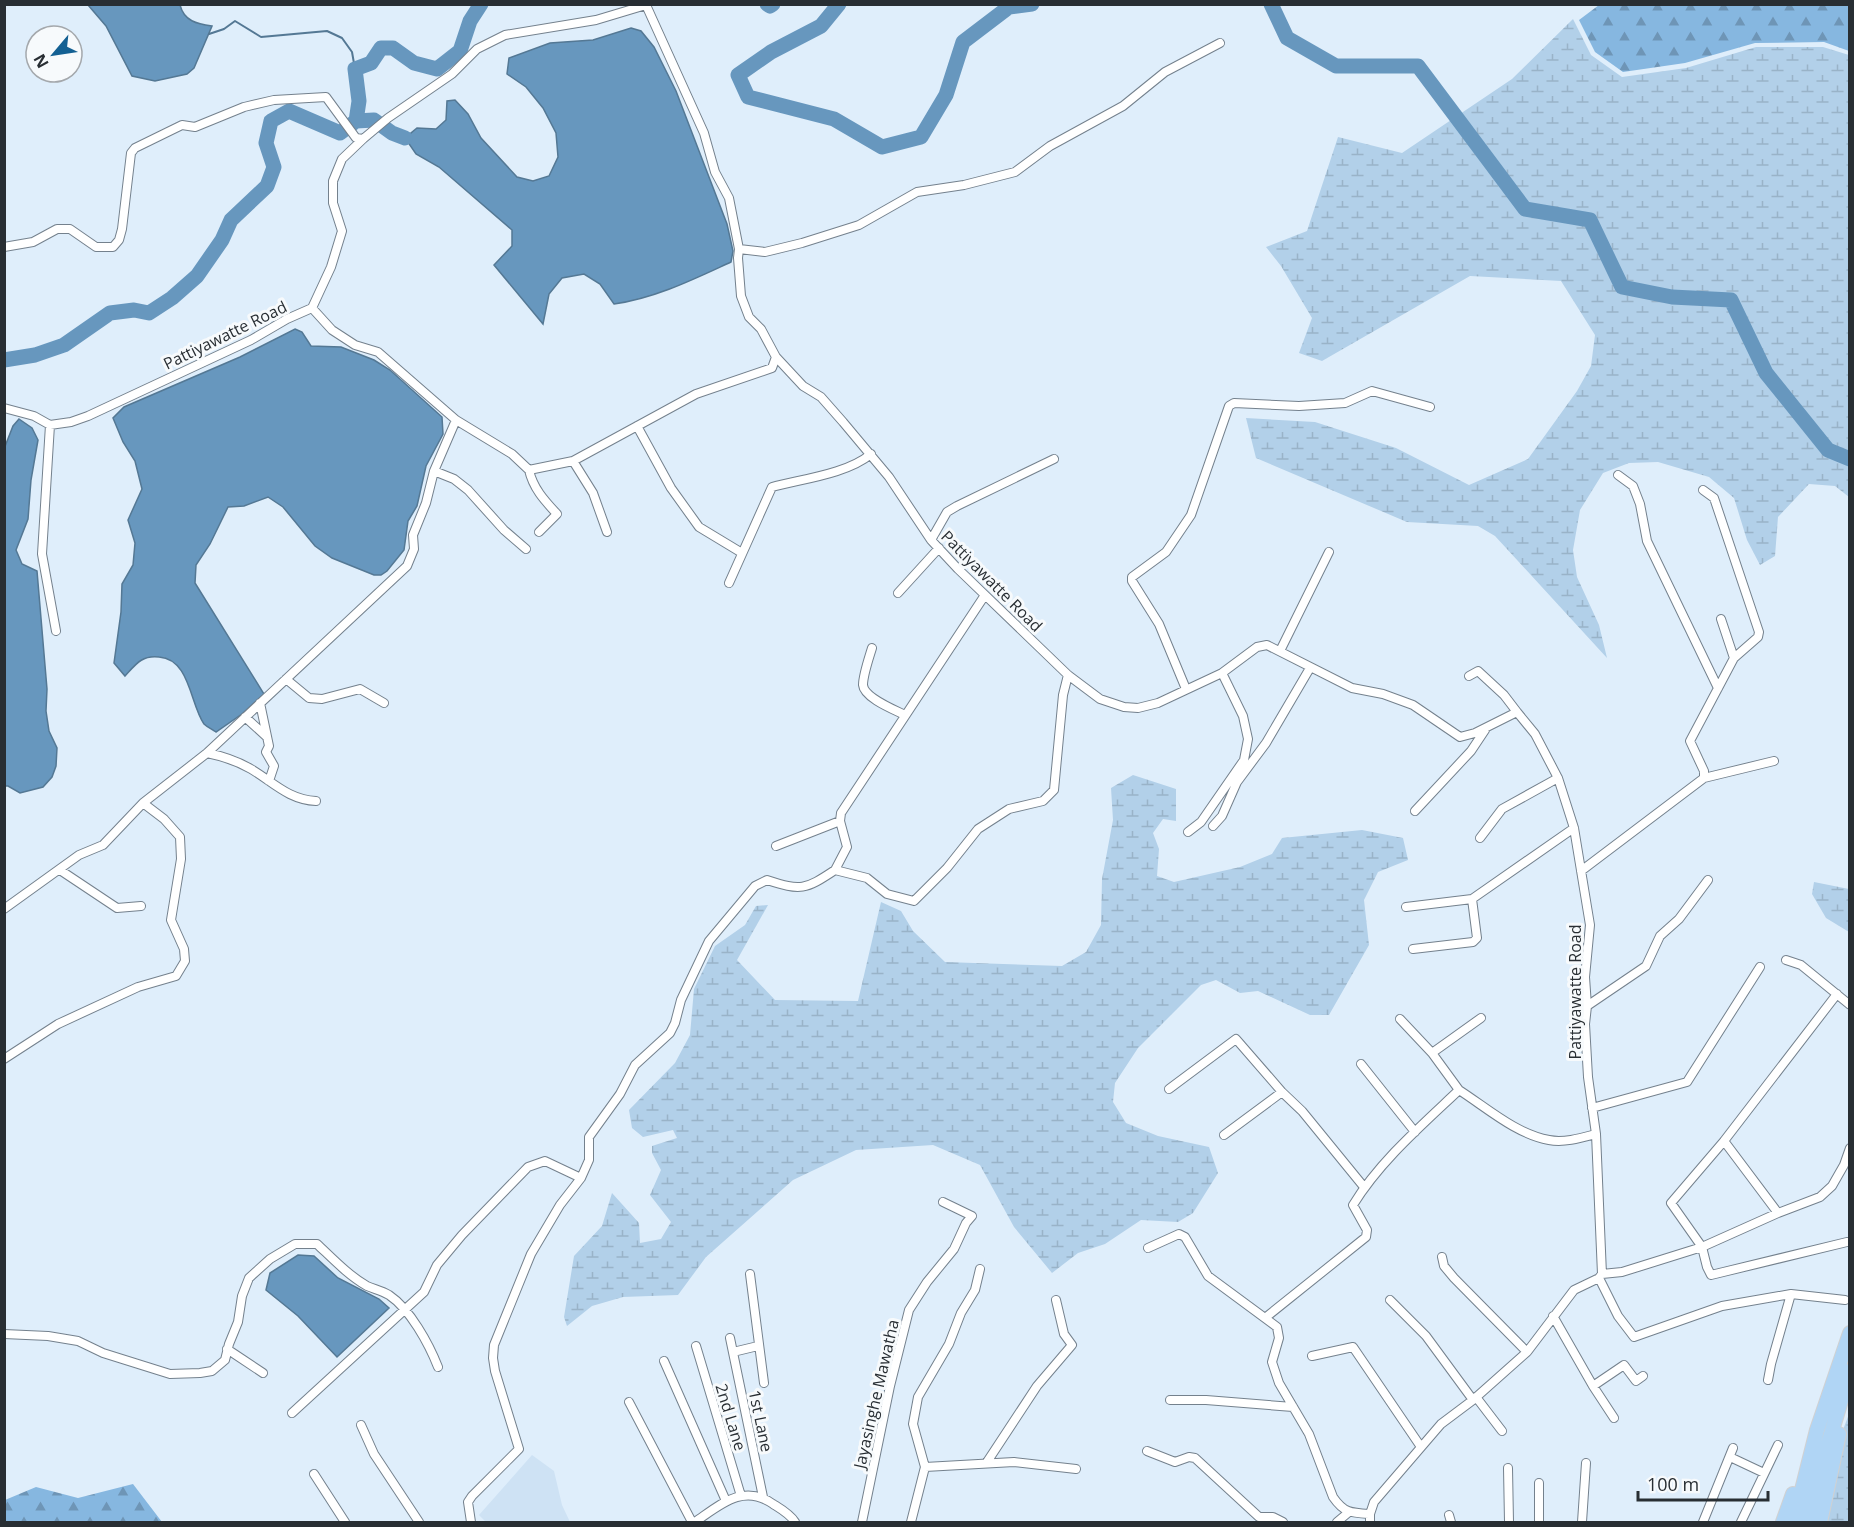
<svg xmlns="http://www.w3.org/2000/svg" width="1854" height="1527" viewBox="0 0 1854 1527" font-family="'Open Sans',sans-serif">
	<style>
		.built { fill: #cee2f4 }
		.forest { fill: url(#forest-firs) }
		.wetland { fill: url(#wetland-marsh) }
		.water { fill: #6797be; stroke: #547894; stroke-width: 1.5 }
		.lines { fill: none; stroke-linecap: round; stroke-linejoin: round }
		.stream { stroke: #547894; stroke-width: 2 }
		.river { stroke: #6797be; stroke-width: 15 }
		.street-casing { stroke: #74818d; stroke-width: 10 }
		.highway-casing { stroke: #d0d1d2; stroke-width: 16 }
		.street { stroke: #fff; stroke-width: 8 }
		.highway { stroke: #b0d5f5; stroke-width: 14 }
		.labels { text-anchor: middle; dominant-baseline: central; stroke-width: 6; stroke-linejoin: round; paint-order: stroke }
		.street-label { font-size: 16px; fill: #282e33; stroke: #f7fafc }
	</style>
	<defs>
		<pattern id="forest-firs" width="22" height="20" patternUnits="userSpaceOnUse" patternTransform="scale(1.5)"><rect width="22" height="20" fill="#86b7e0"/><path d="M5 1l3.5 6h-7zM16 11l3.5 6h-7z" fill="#6e95b6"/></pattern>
		<pattern id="wetland-marsh" width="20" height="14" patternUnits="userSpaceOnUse" patternTransform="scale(1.5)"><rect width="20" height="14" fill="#b2d0e9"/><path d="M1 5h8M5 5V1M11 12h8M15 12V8" fill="none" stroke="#99b3c8"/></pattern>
	</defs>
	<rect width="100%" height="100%" fill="#dfeefb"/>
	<path class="built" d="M532,1455L554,1471L562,1505L570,1522H486L479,1515Z"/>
	<path class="forest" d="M1599,5H1849V51L1824,42L1755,43L1685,63L1623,72L1595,52L1579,20Z
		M133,1484L162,1522H5V1500L36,1487L78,1498Z"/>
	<path class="wetland" d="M1573,19L1591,55L1622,77L1686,68L1756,47H1823L1849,55V497L1835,486L1809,484L1778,517L1775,556L1760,565L1747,540L1734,498L1709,477L1658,462L1629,463L1603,473L1580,510L1573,550L1577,577L1599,625L1607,658L1495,536L1478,526L1407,522L1256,458L1246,418L1315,422L1396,448L1469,485L1528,459L1577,391L1591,366L1595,335L1561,281L1470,276L1322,361L1299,353L1312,318L1281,266L1266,247L1307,231L1338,137L1402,153L1512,79Z
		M1133,775L1176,789V821L1163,819L1153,833L1159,849L1157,876L1174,882L1240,867L1272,854L1282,838L1362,830L1403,838L1408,860L1378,872L1364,900L1369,945L1329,1015H1310L1258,991L1240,993L1216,980L1201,985L1138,1048L1115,1083L1113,1102L1126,1123L1158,1136L1209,1147L1218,1173L1193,1213L1178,1222L1141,1220L1105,1244L1078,1253L1052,1273L1014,1227L980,1165L933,1145L856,1150L793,1180L706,1257L678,1295L623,1297L592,1306L567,1326L564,1317L574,1256L602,1226L612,1193L639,1223L640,1243L661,1239L671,1222L650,1195L661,1170L652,1153V1146L677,1138L673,1130L643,1137L632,1128L629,1110L675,1063L690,1035L694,989L715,946L745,925L756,906L768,905L737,960L775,1000L858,1001L881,902L901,911L913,931L945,962L1062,966L1086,952L1101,925L1102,879L1113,820L1111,788Z
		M1814,882L1849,889V932L1826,918L1812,894Z
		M1849,1414V1522H1808Z"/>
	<path class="water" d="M88,5H180C184,21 197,24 212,26L194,68L187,74L155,81L132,76L106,26Z
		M631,28L641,31L654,47L676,91L727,224L733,251L731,262C694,279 656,298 614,304L600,284L584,274L562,278L549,294L543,324L494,265L512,246V230L439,167L416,154L405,138L417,128L436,129L446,120L447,101L455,100L468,114L481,138L517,177L533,181L549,176L558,157L556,133L543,108L526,87L507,74L509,58L550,43L593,40Z
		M295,329L302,332L311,346L341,347L374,360L390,370L442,417L443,434L426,466L417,506L408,521L404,550L387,571L381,575H374L332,558L315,546L283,507L268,497L244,506L228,507L210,544L196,565L195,583L264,694L242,714L216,732C212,729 207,727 204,724C190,704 190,659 159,657C142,655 136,664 125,676L114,663L121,612L122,584L133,565L135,543L128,520L142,489L135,461L123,442L113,418L124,407L240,357Z
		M19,419L32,428L38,440L31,480L28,519L16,550L22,564L37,571L47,689L46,711L49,731L57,748L56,766L52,777L43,787L20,793L8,786H4V449L13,426Z
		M298,1255L314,1256L338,1278L379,1299L389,1308L337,1357L298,1316L266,1290L270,1273Z"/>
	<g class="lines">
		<path class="stream" d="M209,34L224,29L235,21L261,37L327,31L342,38L352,52L355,69"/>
		<path class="river" d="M767,4L770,6L773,4
			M839,4L821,26L771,52L738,75L748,97L834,119L882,147L921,137L946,95L963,42L1009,7L1032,4
			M1271,4L1287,38L1336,66H1418L1525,209L1590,220L1622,287L1672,297L1731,300L1766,373L1828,450L1850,459
			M356,121L374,120L392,133L405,138
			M4,360L35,355L64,345L110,313L134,310L149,313L172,298L197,276L222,240L231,220L267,186L274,167L266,143L271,121L289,111L340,133L356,121L359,101L355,69L371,63L381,48H393L414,63L437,69L460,51L470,21L481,4"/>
		<defs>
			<path id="street" d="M4,247L33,242L57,229H70L96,247H113L119,240L122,229L131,153L135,148L182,125L195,127L244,107L274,100L326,97L356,138L363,139
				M739,249L765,252L802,243L859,225L917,192L964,185L1015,172L1050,146L1123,106L1165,72L1220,43
				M312,308L331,267L342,231L333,203V181L342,159L363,139L388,118L452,74L477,49L505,35L596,20L646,5L704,133L715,172L729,198L739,249L738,258L741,296L749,317L761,329L776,357
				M4,408L34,416L50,425L71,422L88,416L251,340L287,319L312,308L332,330L355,345L378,352L456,420L512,454L529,470L573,461L696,394L772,368L776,357L803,386L821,397L843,422L889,477L931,540L958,569L1068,675L1100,699L1124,707L1138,708L1158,703L1222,673L1257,647L1267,645L1352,688L1383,694L1413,705L1460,737L1475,733L1517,712L1535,734L1558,778L1574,828L1590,925L1585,977L1587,1006L1585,1024L1588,1077L1596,1134L1602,1274L1622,1272L1702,1247L1778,1213L1820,1197L1832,1186L1844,1165L1850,1148
				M50,425L42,554L56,631
				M637,426L671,488L699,527L742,553
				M573,461L593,493L607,532
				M529,470C533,488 544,500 557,514L539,532
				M434,471L454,479L468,490L504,530L526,549
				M1618,475L1633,486L1640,504L1647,541L1718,688
				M931,540L947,512L957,506L1054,459
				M729,583L772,487C802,479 847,474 871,454
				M898,593L939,548
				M985,595L841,813L840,821L847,847L835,870L867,878L887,894L914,901L947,868L978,829L1009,809L1043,801L1054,790L1063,695L1068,675
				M1721,619L1734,658
				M872,648C869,658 863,675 863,685C864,698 895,710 905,715
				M1280,651L1329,552
				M1469,676L1478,671L1504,695L1517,712
				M286,679L309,698L322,699L360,689L384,703
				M1186,689L1159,624L1132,581V577L1166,552L1191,515L1229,406L1234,403L1299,406L1345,403L1372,391L1430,407
				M260,703L269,746L266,752L274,766L269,781
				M245,717L267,737
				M207,753C222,756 237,761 251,769C273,782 289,800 316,801
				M1704,778L1774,761
				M1415,811L1471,751L1485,730
				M1213,826L1222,816L1237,782L1266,743L1310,668
				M1188,832L1201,822L1244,760L1248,739L1243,716L1222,673
				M1480,838L1502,809L1558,778
				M776,846L840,821
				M60,870L117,908L141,906
				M1581,871L1704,778V771L1690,741L1734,658L1758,637L1759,632L1714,498L1703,490
				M1472,899L1574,828
				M1406,907L1472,899L1477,938L1473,942L1413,949
				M4,909L79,855L103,845L143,803L207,753L407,566L414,549L413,535L426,503L434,471L456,420
				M1786,960L1801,965L1850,1005
				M1837,994L1724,1141L1671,1203L1702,1247L1707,1267L1711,1275L1847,1242
				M1587,1006L1646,966L1660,936L1679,919L1708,880
				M1400,1019L1432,1053L1459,1090
				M1432,1053L1481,1018
				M4,1059L58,1024L138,987L176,976L185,961L184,949L171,920L181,859L180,837L164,819L143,803
				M1361,1064L1415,1132
				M1169,1089L1236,1039L1282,1092L1302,1111L1364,1187
				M1592,1108L1687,1082L1760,967
				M1224,1135L1282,1092
				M1724,1141L1778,1213
				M1148,1248L1179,1234L1185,1237L1208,1276L1277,1327L1279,1338L1272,1362L1279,1383L1309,1434L1333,1497C1344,1513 1351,1513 1370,1514
				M1442,1257L1444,1266L1454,1278L1527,1352
				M750,1274L764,1383
				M1599,1278L1618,1316L1634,1337L1722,1306L1791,1294L1845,1300
				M1390,1300L1426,1336L1473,1400
				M1553,1316L1593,1386L1614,1418
				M1265,1318L1366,1237L1367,1230L1353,1205C1380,1161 1422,1125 1459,1090C1487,1108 1516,1134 1549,1140C1564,1143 1581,1138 1596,1134
				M4,1334L48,1336L78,1341L103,1353L170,1374L200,1373L212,1371L225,1360L229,1344L238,1322L242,1296L249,1278L270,1259L295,1244H317C333,1259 348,1275 367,1286C374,1289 382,1291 389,1295C410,1309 429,1344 438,1367
				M730,1338L763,1497
				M696,1346L741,1496
				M227,1349L263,1373
				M733,1352L758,1346
				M1312,1356L1353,1347L1421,1447
				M664,1361L726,1501
				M1768,1380L1771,1364L1791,1294
				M1593,1386L1624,1365L1636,1381L1643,1376
				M1476,1397L1502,1431
				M1170,1400H1206L1293,1407
				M629,1402L692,1522
				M292,1413L424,1292L437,1265L462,1235L528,1167L545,1161L581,1178
				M361,1425L374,1454L419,1522
				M1147,1451L1175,1462L1189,1457L1195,1458L1259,1517H1273L1283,1522
				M1730,1457L1764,1473
				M987,1462L1037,1386L1072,1345L1064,1334L1056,1300
				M925,1467L1014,1462L1076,1469
				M1508,1468L1509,1522
				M314,1474L345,1522
				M1449,1515L1451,1522
				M471,1522L468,1502L472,1496L519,1449L495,1371L493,1358L494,1345L531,1254L560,1205L581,1178L589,1160V1137L620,1094L635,1065L670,1033L675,1023L681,1000L709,941L755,886L767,880C801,891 805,890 835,870
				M695,1522C720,1505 743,1483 773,1504C781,1509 790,1514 795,1522
				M862,1522L890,1386L909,1310L927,1282L954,1249L966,1223L972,1216L943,1202
				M911,1522L925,1467L913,1424L918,1397L949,1344L961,1313L975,1290L980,1269
				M1337,1522L1349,1512
				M1370,1522V1514L1374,1502L1441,1424L1473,1400L1527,1352L1574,1290L1599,1278L1602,1274
				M1539,1522V1483
				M1582,1522L1586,1463
				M1703,1522L1733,1448
				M1741,1522L1778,1445"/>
			<path id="highway" d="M1783,1522L1793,1494
				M1794,1522L1817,1430L1850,1333
				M1807,1522L1817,1480L1850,1371
				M1820,1522L1839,1434"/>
		</defs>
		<use href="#street" class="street-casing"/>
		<use href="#highway" class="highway-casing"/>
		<use href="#street" class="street"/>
		<use href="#highway" class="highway"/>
	</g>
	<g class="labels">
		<g class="street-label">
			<text transform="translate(225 335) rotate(-26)">Pattiyawatte Road</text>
			<text transform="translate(992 581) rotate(45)">Pattiyawatte Road</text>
			<text transform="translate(1575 992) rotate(-90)">Pattiyawatte Road</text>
			<text transform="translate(876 1394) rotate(-77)">Jayasinghe Mawatha</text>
			<text transform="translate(731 1417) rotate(73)">2nd Lane</text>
			<text transform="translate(761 1421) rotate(78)">1st Lane</text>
		</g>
	</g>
	<rect width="1854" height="1527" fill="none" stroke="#282e33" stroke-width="12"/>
	<g transform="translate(54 54) rotate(241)"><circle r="28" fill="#f7fafc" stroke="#a4a8ac" stroke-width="1.5"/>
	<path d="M0-4.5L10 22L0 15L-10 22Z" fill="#136093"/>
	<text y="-9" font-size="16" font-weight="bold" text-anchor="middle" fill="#282e33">N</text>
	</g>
	<path d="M1638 1491v9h130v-9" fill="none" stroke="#282e33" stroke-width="3"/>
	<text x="1647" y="1491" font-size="18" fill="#282e33" stroke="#f7fafc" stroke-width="4.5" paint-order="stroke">100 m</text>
</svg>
